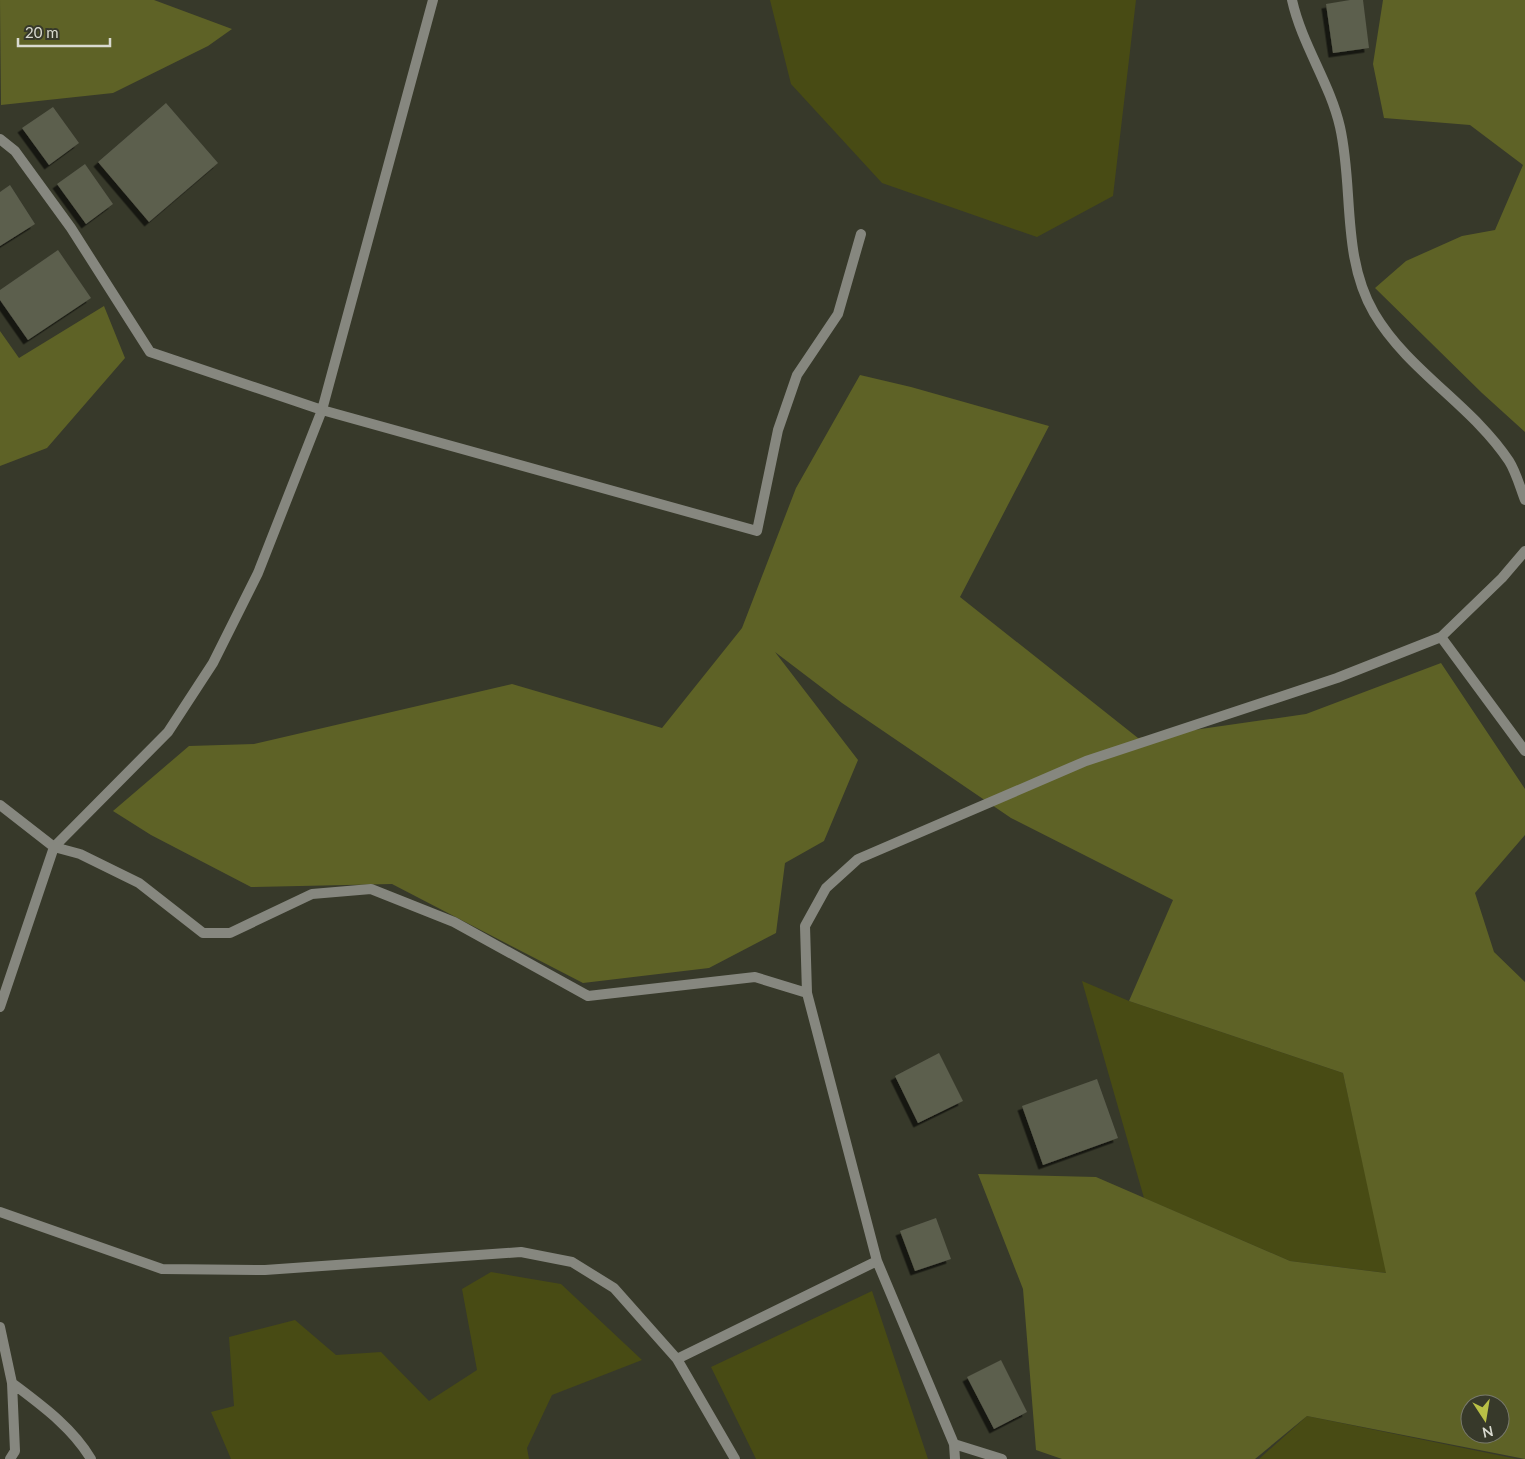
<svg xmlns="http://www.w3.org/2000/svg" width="1525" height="1459" viewBox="0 0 1525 1459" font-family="Lato,sans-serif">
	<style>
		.green { fill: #484b14 }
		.forest { fill: #5e6226; fill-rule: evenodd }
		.building { fill: #5c5e4e; filter: url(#shadow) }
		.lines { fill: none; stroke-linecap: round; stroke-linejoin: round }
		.street { stroke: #86877f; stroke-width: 10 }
	</style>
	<defs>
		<filter id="shadow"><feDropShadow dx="-4.5" dy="4.5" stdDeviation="0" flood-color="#0009"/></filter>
	</defs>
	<rect width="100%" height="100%" fill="#37392a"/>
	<path class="green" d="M770,0H1136L1113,196L1037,237L882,183L791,84Z
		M1082,981L1129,1001L1343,1073L1387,1273L1290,1261L1144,1198Z
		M491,1272L561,1284L642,1360L552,1395L527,1448L529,1459H231L211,1412L234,1406L229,1337L295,1320L336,1355L381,1352L429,1401L477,1370L462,1289Z
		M872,1291L928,1459H756L711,1367Z
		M1307,1416L1517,1459H1259Z"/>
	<path class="forest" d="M0,0H154L232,29L208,46L113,93L1,105Z
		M1383,0H1525V432L1482,393L1375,288L1406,261L1462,236L1495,230L1523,165L1470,125L1384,118L1373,64Z
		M104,306L125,358L47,448L0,466V331L19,358Z
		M860,375L911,387L1049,426L960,597L1138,738L1306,714L1441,663L1525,789V835L1475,893L1494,952L1525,982V1459L1307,1416L1255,1459H1062L1036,1450L1023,1289L978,1174L1096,1177L1290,1261L1386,1273L1343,1073L1129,1001L1173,900L1011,818L842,703L775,652L858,760L824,841L785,863L776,933L709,968L583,983L392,884L251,887L151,835L113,811L189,746L254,744L512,684L662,728L742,628L796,488ZM1470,1404H1500V1434H1470Z"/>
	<path class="building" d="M1350,0H1363L1369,48L1333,53L1326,4Z
		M166,103L218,163L149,222L98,162Z
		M53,107L79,143L49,165L22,128Z
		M85,164L113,204L86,224L57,184Z
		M10,185L35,224L0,246V192Z
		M58,250L91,298L28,340L0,300V290Z
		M939,1053L963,1101L918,1123L895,1076Z
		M1097,1079L1118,1138L1043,1165L1022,1106Z
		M936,1218L951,1259L915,1271L900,1231Z
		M1001,1360L1027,1412L994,1429L967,1377Z"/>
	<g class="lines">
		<path class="street" d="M1292,0C1302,45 1330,83 1340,127C1354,189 1341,256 1374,313C1408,371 1472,405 1509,461C1516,472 1520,487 1525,500
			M0,139L15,151L71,228L150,352L322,410L757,531L778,430L797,375L838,314L861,234
			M1441,637L1525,751
			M0,805L54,847L80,854L139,883L203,933H230L312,894L371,889L454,922L588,996L755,977L807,993
			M0,1007L54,847L168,732L213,663L258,573L322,410L433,0
			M0,1212L162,1269L265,1270L521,1252L572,1262L614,1288L677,1359L735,1459
			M0,1327L12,1383C41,1405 72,1427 91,1459
			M677,1359L877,1261
			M954,1444L1002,1459
			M10,1459L15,1451L12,1383
			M955,1459L954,1444L877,1261L807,993L805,926L826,888L858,859L1086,761L1337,678L1441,637L1502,578L1525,551"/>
	</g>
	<g transform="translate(1485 1419) rotate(168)"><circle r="24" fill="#37392a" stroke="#78796c"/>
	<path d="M0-4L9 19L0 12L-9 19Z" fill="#b9c046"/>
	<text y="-8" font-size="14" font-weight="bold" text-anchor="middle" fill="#d9dad0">N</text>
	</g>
	<path d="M18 38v8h92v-8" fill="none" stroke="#d9dad0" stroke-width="2.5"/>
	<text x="25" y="38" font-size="15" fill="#d9dad0" stroke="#37392a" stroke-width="4" paint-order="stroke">20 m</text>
</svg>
